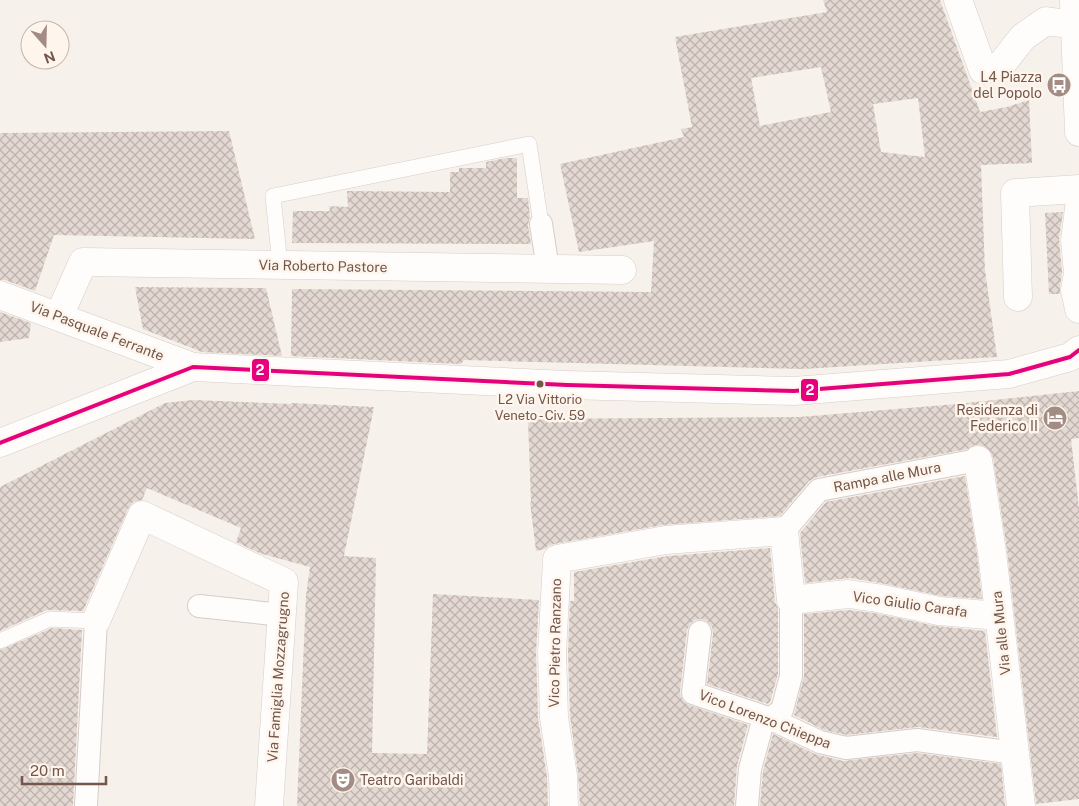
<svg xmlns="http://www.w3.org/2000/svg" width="1079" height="806" viewBox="0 0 1079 806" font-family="'Public Sans',sans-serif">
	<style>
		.building { fill: url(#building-cross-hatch); fill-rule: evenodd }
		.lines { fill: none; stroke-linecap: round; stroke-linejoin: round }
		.service-casing { stroke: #d6ccc8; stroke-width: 16 }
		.pedestrian-casing { stroke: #d6ccc8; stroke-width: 24 }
		.minor-casing { stroke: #d6ccc8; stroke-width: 29 }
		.tertiary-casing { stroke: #d6ccc8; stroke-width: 29 }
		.secondary-casing { stroke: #d6ccc7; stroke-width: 29 }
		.service { stroke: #fefdfc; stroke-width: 15 }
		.pedestrian { stroke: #fefdfc; stroke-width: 22 }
		.minor { stroke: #fefdfc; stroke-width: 28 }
		.tertiary { stroke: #fefdfc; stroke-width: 28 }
		.secondary { stroke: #fefdfc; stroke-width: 28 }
		.bus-1-casing { stroke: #fef5ec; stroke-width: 8 }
		.bus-1 { stroke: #e5007d; stroke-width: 4 }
		.bus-dot { fill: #74564b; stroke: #fef5ec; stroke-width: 2 }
		.labels { text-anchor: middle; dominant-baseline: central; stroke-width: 5; stroke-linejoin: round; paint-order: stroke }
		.bus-label { font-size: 13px; fill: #74564b; stroke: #fef5ec }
		.poi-label { font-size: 14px; fill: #74564b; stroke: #fef5ec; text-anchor: end }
		.street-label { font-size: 14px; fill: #74564b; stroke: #fef5ec }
		.line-badge { stroke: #fef5ec; stroke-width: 2 }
		.badge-label { font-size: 14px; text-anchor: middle; font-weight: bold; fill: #fff }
	</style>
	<defs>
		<pattern id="building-cross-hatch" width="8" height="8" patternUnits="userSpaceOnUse" patternTransform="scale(1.25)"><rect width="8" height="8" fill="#e3d9d2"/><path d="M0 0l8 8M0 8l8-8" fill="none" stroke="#bdb3ac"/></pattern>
	</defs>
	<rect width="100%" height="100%" fill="#f7f1eb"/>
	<path class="building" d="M823,0H940L980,112L1007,107L1029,100L1032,163L981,165L985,270L997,357L803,369L464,360L461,364L291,356L292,289L651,292L654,241L579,252L560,164L684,137L681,129L692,127L675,37L827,12ZM821,67L831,112L760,126L751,78ZM918,98L925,157L881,152L873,104Z
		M229,131L255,239L54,235L35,291L5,280H0V133Z
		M506,158H517V198H528L530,217L529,220L528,226L531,244L292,243L293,211H330L329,206L348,207L347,191L450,192V172H459V168H486V162Z
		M1063,212L1059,239L1062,272L1060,287V294H1049L1045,213Z
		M135,287L266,288L282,356L202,352L143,329Z
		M0,312L31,323L29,338L0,342Z
		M1079,391V438L1071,439L1079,508V799L1036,804L1007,550L993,458L990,451L984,446L975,445L968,449L817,477L809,481L780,516L663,525L554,544L548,546L545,549L536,551L530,502H531L528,419L799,417L957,404Z
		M193,400L291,404V403L374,407L344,556L376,558L372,753L427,754L433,594L539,600L536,653L538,718L547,777L548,806H297L306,595L310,567L259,553L236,542L241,528L147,488L142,500L133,502L128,509L83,611L47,610L0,631V487L165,403Z
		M965,476L977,554L982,599L941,596L880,583L850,578L805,583L800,533L826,502Z
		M770,548L775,602L778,608V674L770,702L768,704L707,684L713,634L712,627L707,621L701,619L695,620L690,624L687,630L680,692L681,697L684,702L689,705L748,725L737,766L734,806H580L578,774L570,716L568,653L570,601H574V572L668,556Z
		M848,610L874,613L936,626L985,631L997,737L918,727L847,735L824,730L794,715L804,676V614Z
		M52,628L82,630L73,806H0V650Z
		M773,734L815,754L843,761L917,753L1001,764L1005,806H760L763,771Z"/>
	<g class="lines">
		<defs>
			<path id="service" d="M280,265L273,196L529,144L541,224
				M0,641L50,619L96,621"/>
			<path id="pedestrian" d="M541,224L548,269
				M784,531L819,490L978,460
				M199,606L282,615
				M700,632L693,693L771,719L820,742L846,748L917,740L1015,753
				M86,806L96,621
				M747,806L750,769L762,725L782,710L791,676V600"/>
			<path id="minor" d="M0,295L193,367
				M1018,297L1015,193L1079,189
				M59,316L83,262L622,270
				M978,460L992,552L1021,806
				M96,621L142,515L284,582L269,806
				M564,806L563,776L554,717L552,653L557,559L666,540L784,531L791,600L848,594L877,598L939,611L999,616"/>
			<path id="tertiary" d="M958,0L983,70L1001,65L1023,37L1046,21L1075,25"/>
			<path id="secondary" d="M1074,0L1079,132
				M1079,208L1075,241L1078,273L1075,290L1079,309
				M0,443L193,367L567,385L794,391L1009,374L1070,357L1079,350"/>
		</defs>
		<use href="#service" class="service-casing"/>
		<use href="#pedestrian" class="pedestrian-casing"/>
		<use href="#minor" class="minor-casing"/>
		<use href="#tertiary" class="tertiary-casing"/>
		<use href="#secondary" class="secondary-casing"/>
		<use href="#service" class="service"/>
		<use href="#pedestrian" class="pedestrian"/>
		<use href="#minor" class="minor"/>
		<use href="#tertiary" class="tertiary"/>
		<use href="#secondary" class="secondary"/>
		<defs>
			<path id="bus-1" d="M0,443L193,367L567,385L794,391L1009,374L1070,357L1079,350"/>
		</defs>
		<use href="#bus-1" class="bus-1-casing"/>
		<use href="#bus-1" class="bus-1"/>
	</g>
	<defs>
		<symbol id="bus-disc" viewBox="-11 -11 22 22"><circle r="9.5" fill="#a28c83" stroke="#fef5ec"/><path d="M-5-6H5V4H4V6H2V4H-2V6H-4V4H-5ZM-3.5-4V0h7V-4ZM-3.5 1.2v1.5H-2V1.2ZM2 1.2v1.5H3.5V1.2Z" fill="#fff"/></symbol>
		<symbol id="hotel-disc" viewBox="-11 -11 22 22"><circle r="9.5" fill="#a28c83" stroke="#fef5ec"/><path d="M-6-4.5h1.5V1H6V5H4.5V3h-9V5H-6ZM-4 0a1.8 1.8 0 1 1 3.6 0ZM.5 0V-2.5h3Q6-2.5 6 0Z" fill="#fff"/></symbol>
		<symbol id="theatre-disc" viewBox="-11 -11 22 22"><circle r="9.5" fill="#a28c83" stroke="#fef5ec"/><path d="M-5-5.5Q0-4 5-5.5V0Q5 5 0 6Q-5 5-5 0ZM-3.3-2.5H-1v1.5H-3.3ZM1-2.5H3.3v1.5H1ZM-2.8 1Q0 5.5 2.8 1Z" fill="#fff"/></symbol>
	</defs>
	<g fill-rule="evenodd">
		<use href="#bus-disc" x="1045" y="71" width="28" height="28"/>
		<use href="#hotel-disc" x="1041" y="404" width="28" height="28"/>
		<use href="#theatre-disc" x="329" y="766" width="28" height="28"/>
	</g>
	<circle class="bus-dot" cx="540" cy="384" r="4.5"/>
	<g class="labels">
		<g class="bus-label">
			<text x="540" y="399">L2 Via Vittorio<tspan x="540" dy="16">Veneto - Civ. 59</tspan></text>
		</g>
		<g class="poi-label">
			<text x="1042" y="77">L4 Piazza<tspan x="1042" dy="16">del Popolo</tspan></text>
			<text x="1038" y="410">Residenza di<tspan x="1038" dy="16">Federico II</tspan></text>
			<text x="360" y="780" text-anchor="start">Teatro Garibaldi</text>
		</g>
		<g class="street-label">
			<text transform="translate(323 266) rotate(1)">Via Roberto Pastore</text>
			<text transform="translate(97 331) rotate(21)">Via Pasquale Ferrante</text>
			<text transform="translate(887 477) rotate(-11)">Rampa alle Mura</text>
			<text transform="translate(910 604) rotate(8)">Vico Giulio Carafa</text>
			<text transform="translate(1001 633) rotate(-96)">Via alle Mura</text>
			<text transform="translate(555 643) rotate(-89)">Vico Pietro Ranzano</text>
			<text transform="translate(278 677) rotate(-86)">Via Famiglia Mozzagrugno</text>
			<text transform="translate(765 719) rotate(21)">Vico Lorenzo Chieppa</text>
		</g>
	</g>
	<g class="line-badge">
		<rect x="251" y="358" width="19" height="24" rx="5" fill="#e5007d"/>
		<rect x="800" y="378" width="19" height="24" rx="5" fill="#e5007d"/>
	</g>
	<g class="badge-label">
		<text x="260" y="375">2</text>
		<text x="810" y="395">2</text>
	</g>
	<g transform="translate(45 45) rotate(160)"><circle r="24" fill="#fef5ec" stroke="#c7b5ac"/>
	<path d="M0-4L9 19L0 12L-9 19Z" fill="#a28c83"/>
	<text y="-8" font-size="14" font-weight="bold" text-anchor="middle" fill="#74564b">N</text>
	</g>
	<path d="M22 776v8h84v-8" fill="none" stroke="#74564b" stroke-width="2.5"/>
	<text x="30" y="776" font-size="15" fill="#74564b" stroke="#fef5ec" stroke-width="4" paint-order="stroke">20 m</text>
</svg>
